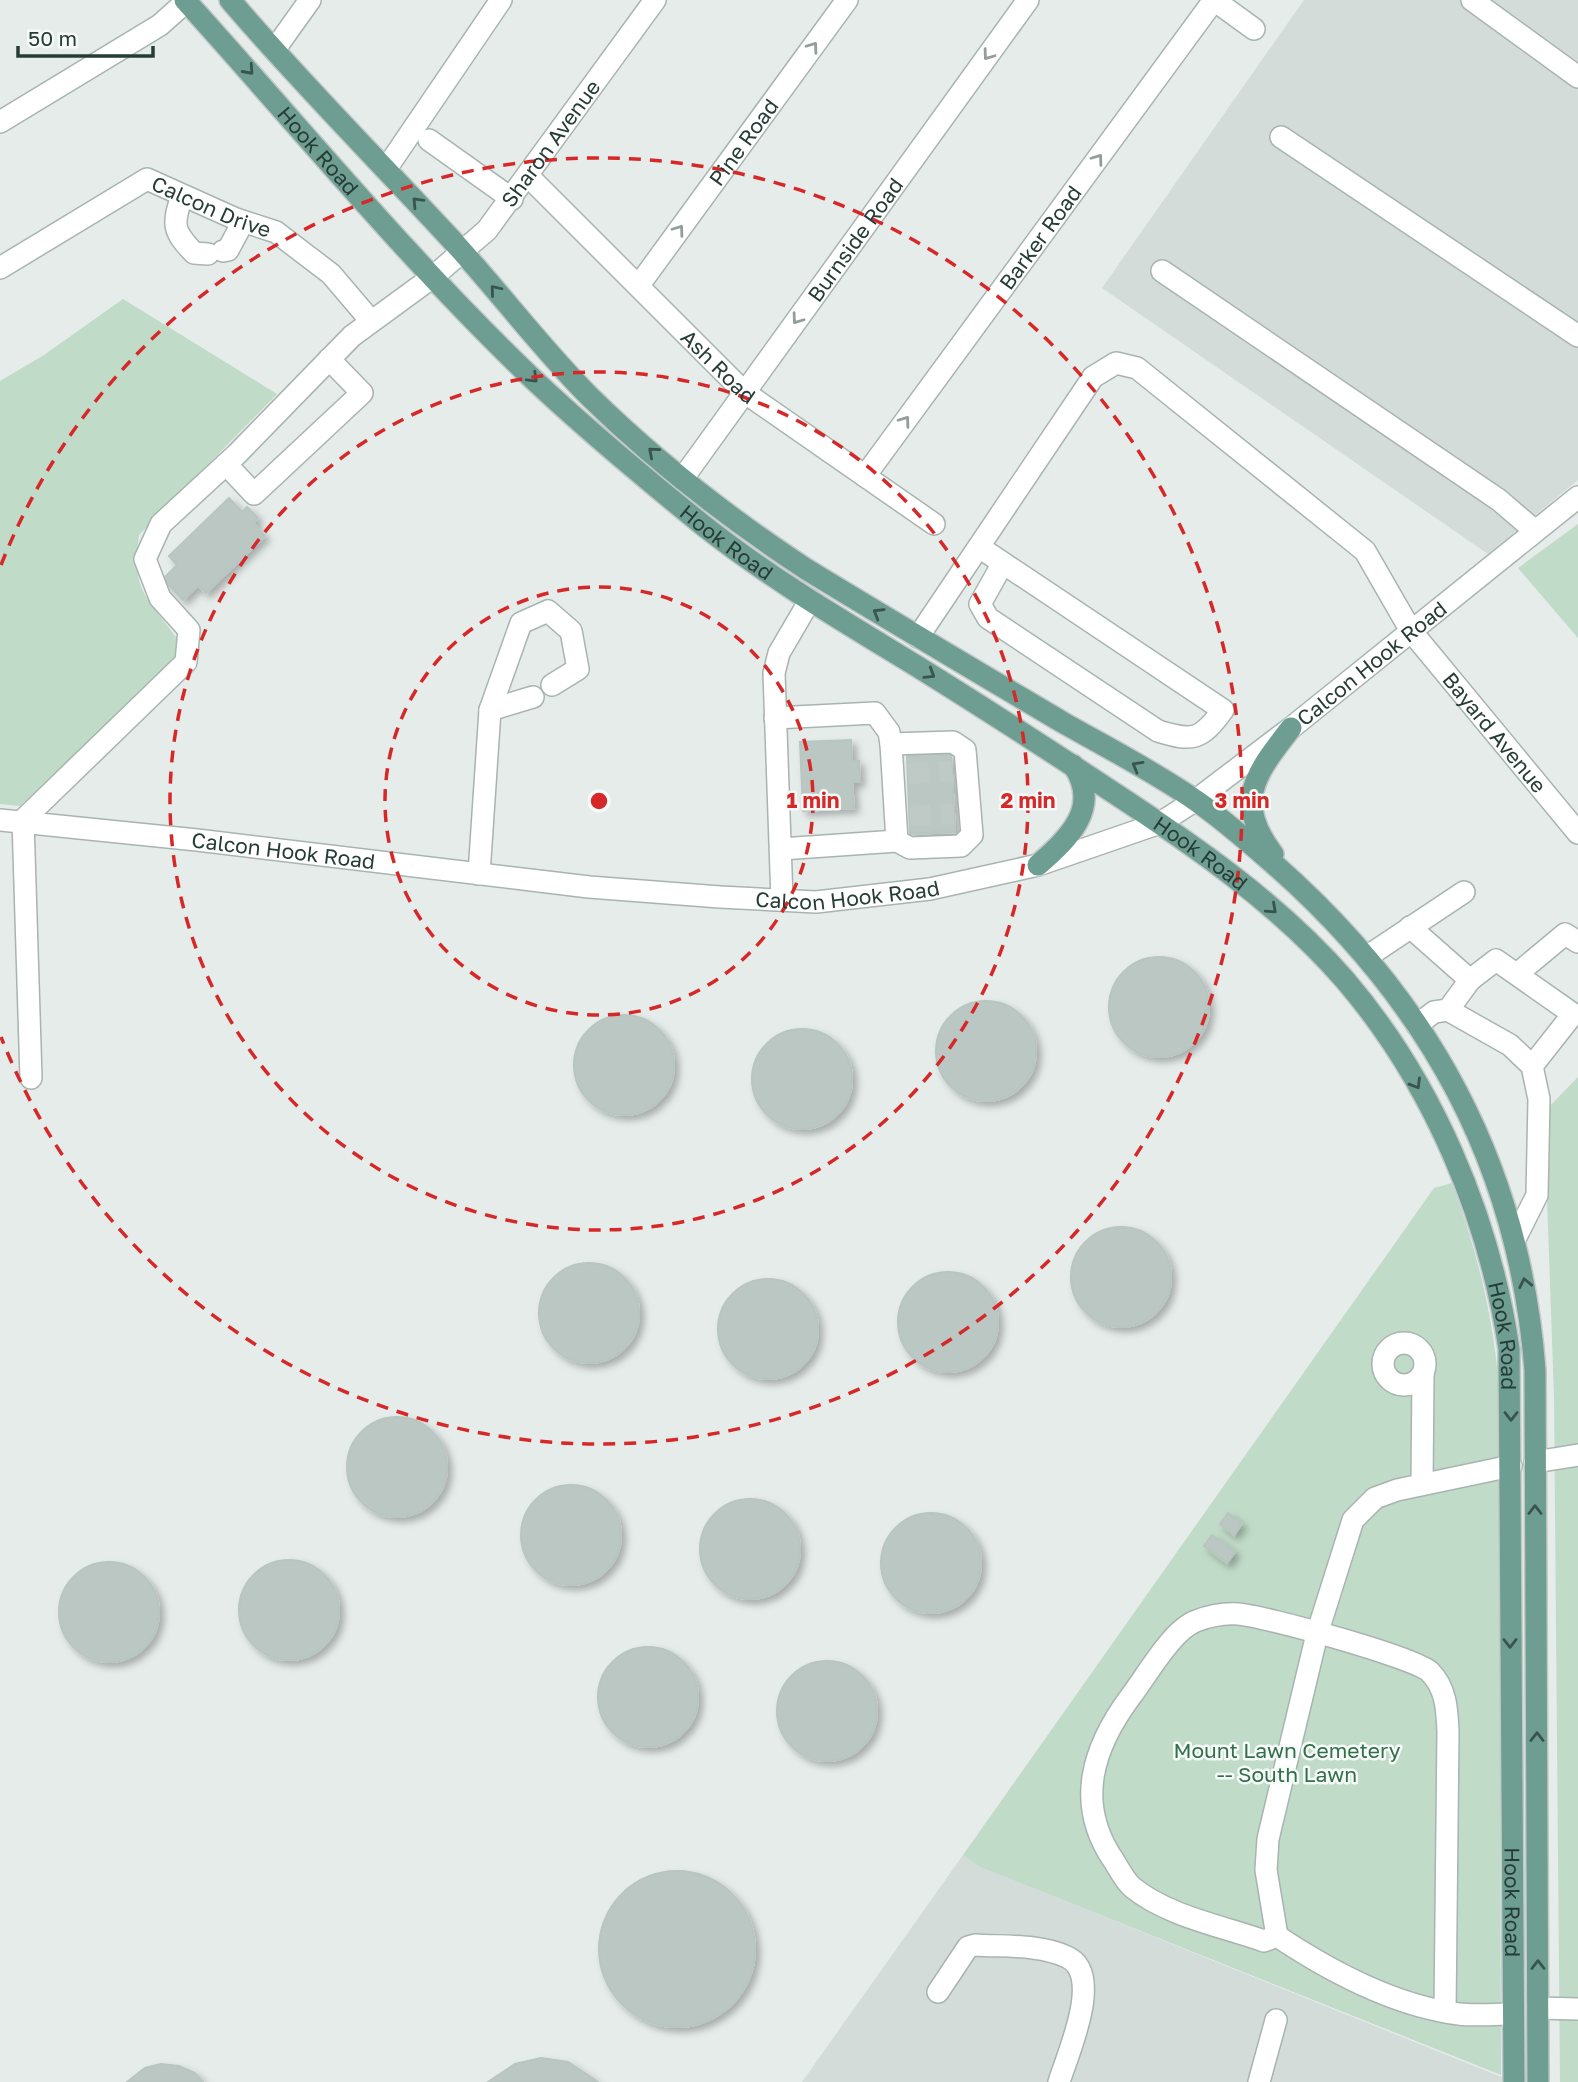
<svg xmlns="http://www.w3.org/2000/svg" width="1578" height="2082" viewBox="0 0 1578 2082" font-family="'Golos Text',sans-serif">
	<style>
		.built { fill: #d3dcd8 }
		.green { fill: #c0dbc7 }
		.building { fill: #bac7c2; stroke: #b8c5c0; stroke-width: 2; filter: url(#shadow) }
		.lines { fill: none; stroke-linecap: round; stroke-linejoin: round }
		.minor-tunnel { stroke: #bfc9c5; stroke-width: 21; stroke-dasharray: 21 10; stroke-linecap: butt }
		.minor-casing { stroke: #a8b4b0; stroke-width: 24 }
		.major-casing { stroke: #c2c8c7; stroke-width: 24 }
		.minor { stroke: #fff; stroke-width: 21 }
		.major { stroke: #6e9d91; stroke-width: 21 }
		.oneway { stroke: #929e9a }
		.oneway2 { stroke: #38544d }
		.ring { fill: none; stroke: #d62828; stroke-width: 3.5; stroke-dasharray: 12 9 }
		.labels { text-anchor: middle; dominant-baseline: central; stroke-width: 5; stroke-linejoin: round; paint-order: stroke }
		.street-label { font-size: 21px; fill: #263c36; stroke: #f5f9f7 }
		.park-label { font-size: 21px; fill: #346f4b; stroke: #f5f9f7 }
		.centre { fill: #d62828; stroke: #f5f9f7; stroke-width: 3.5 }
		.ring-label { font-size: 21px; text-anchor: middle; font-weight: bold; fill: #d62828; stroke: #f5f9f7; stroke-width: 5; stroke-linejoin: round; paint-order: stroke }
	</style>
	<defs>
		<filter id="shadow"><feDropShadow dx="4.5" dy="4.5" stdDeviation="3.5" flood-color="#0004"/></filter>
	</defs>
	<rect width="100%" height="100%" fill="#e5ece9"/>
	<path class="built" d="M1304,0H1578V480L1488,554L1102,288Z
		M963,1855L978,1866L1514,2082H802Z"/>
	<path class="green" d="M123,299L277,394L139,535C131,593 147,596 178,640L176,657L20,806L0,804V381L44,355Z
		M1578,524V638L1518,568Z
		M1578,1077V2082H1560L1554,1397L1544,1112Z
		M1452,1183C1477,1250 1493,1316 1499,1387L1501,2075L978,1866L963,1855L1434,1188Z"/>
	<path class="building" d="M229,498L242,512L247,507L258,518L253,523L265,536L206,593L198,585L183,600L163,579L177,565L169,556Z
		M851,740L852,761H859L860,782H852L854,808L803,811L800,742Z
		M951,754L955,832L910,834L907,756Z
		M1109 1007a50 50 0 1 1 100 0a50 50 0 1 1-100 0Z
		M936 1051a50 50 0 1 1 100 0a50 50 0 1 1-100 0Z
		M574 1065a50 50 0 1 1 100 0a50 50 0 1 1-100 0Z
		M752 1079a50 50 0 1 1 100 0a50 50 0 1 1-100 0Z
		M1071 1277a50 50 0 1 1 100 0a50 50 0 1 1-100 0Z
		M539 1313a50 50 0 1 1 100 0a50 50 0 1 1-100 0Z
		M898 1322a50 50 0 1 1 100 0a50 50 0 1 1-100 0Z
		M718 1329a50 50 0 1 1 100 0a50 50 0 1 1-100 0Z
		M347 1467a50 50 0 1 1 100 0a50 50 0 1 1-100 0Z
		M521 1535a50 50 0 1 1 100 0a50 50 0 1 1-100 0Z
		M700 1549a50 50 0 1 1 100 0a50 50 0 1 1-100 0Z
		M1228,1513L1242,1524L1234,1535L1220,1524Z
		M881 1563a50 50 0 1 1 100 0a50 50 0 1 1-100 0Z
		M1212,1535L1235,1552L1227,1563L1204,1546Z
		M239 1610a50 50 0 1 1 100 0a50 50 0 1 1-100 0Z
		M59 1612a50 50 0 1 1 100 0a50 50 0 1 1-100 0Z
		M598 1697a50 50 0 1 1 100 0a50 50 0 1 1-100 0Z
		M777 1711a50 50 0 1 1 100 0a50 50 0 1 1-100 0Z
		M599 1949a78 78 0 1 1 156 0a78 78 0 1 1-156 0Z
		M541,2058L568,2062L598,2082H488L515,2064Z
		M161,2064L179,2066L195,2073L203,2082H127L145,2068Z"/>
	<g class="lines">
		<path class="minor-tunnel" d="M908,774L952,771
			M910,816L954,814"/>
		<defs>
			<g id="minor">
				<path d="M1214,0L1254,29"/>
				<path d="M1472,0L1578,77"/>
				<path d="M275,49L310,0"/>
				<path d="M0,122L160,25L188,0"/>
				<path d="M1281,137L1578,336"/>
				<path d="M429,140L512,199"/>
				<path d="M386,169L501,0"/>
				<path id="s1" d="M529,177L744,392L934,524"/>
				<path d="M182,196C172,225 173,231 194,253L208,254"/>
				<path d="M223,251L228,250L243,222"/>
				<path id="s2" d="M0,268L147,179L236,219L276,232L331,274L371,321"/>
				<path d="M1162,271L1499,500L1535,531"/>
				<path id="s3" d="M639,285L847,0"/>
				<path d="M226,464L254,494L362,393L329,359"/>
				<path id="s4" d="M865,476L1214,0"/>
				<path id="s5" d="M683,478L1028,0"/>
				<path d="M979,547L1003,563L1223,710C1201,740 1193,742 1158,731L988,618L980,604L1003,563"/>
				<path id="s6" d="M918,637L1093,377L1116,363L1137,368L1365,551L1411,631L1578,833"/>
				<path d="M490,710L533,697"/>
				<path d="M775,718L875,713L889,732L891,744L953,742L965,750L972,835L961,846L910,848L897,841L781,849"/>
				<path d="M891,744L897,841"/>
				<path id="s7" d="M0,820L197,840L589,887L720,897L816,902L930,889L1038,865L1160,823L1196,800L1291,728L1578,497"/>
				<path d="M479,874L490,710L521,623L548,611L571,631L578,669L552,685"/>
				<path d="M782,900L774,673L779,653L810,600"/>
				<path d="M1410,927L1470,980L1448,1010L1434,1012L1417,1025"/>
				<path d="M1368,956L1464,892"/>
				<path d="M1517,974L1565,934L1578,942"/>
				<path d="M1470,980L1496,960L1573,1014L1532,1066"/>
				<path d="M1448,1010L1510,1045L1532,1066L1539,1099L1537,1195L1515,1239"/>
				<path id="s8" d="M31,1078L23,820L186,662L189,630L160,598L145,559L161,524L237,454L352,336L434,276L487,230L655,0"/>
				<circle cx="1404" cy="1364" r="21"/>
				<path d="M1535,1462L1578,1455"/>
				<path d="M1422,1484L1423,1374"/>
				<path d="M1277,1936L1266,1870L1268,1839L1317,1634L1353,1520L1375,1498L1397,1490L1511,1466"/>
				<path d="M938,1992L968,1947L975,1945C1004,1947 1040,1944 1067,1957C1104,1974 1068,2053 1059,2082"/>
				<path d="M1538,2008L1578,2009"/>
				<path d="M1445,2012L1448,1731C1447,1709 1446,1688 1430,1672C1414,1657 1264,1616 1238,1614C1224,1613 1209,1616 1196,1621C1172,1630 1147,1675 1131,1696C1093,1747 1074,1803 1114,1861C1119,1869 1125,1881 1132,1887C1167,1916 1222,1926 1264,1941L1277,1936C1331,1972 1395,2006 1459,2014C1476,2016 1495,2014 1513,2014"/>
				<path d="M1259,2082L1276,2020"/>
			</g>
			<g id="major">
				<path id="s9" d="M185,0C300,127 410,262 534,380C588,431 646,479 704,526C770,578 843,621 915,665C981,706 1046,748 1111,791C1195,846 1279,904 1345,980C1433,1083 1489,1216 1509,1349L1514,2082"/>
				<path d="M230,0C300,82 377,159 450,238C498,290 540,347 590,397C655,461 730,519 806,569C891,621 976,671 1062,722C1106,747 1153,771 1195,800C1223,819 1250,843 1275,865C1429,1001 1519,1164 1535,1370L1538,2082"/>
				<path d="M1273,854C1233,801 1256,773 1291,728"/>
				<path d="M1038,865C1069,838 1102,807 1073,765"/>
			</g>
		</defs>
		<use href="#minor" class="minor-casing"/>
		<use href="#major" class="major-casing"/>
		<use href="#minor" class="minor"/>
		<use href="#major" class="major"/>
	</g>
	<defs><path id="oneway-chevron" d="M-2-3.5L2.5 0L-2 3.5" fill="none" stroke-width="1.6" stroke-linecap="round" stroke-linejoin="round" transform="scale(1.75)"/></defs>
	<g class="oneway">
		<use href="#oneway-chevron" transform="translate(813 47) rotate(-54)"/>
		<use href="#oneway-chevron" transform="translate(988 55) rotate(126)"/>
		<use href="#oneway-chevron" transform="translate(1098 159) rotate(-54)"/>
		<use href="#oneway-chevron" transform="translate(679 230) rotate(-54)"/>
		<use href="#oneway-chevron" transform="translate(797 319) rotate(126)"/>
		<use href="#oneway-chevron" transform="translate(905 421) rotate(-54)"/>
	</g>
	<g class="oneway2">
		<use href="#oneway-chevron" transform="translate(249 70) rotate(48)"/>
		<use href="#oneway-chevron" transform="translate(417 202) rotate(-133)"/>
		<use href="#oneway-chevron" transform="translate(495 290) rotate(-130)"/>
		<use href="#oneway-chevron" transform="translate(533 378) rotate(44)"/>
		<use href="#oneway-chevron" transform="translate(653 452) rotate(-139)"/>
		<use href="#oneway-chevron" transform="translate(878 613) rotate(-149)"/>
		<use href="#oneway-chevron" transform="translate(930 674) rotate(32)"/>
		<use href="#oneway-chevron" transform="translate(1137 766) rotate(-150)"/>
		<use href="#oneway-chevron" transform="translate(1272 909) rotate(42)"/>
		<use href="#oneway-chevron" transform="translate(1416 1084) rotate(59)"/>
		<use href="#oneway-chevron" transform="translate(1525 1283) rotate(-102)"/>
		<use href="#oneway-chevron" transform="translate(1511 1416) rotate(90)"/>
		<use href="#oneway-chevron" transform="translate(1535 1510) rotate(-90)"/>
		<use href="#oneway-chevron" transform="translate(1510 1643) rotate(90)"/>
		<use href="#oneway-chevron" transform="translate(1537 1737) rotate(-90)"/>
		<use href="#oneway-chevron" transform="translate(1538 1965) rotate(-90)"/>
	</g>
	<g class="ring">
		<circle cx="599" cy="801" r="214"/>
		<circle cx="599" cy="801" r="429"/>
		<path d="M1 565A643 643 0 1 1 1 1037"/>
	</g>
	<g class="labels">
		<g class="street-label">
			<text stroke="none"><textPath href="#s3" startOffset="177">Pine Road</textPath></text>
			<text stroke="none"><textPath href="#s8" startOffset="1188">Sharon Avenue</textPath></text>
			<text stroke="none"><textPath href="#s9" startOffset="201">Hook Road</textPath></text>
			<text stroke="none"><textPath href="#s2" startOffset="242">Calcon Drive</textPath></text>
			<text stroke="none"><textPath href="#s4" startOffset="296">Barker Road</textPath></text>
			<text stroke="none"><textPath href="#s5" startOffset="294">Burnside Road</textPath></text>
			<text stroke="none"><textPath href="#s1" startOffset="268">Ash Road</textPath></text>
			<text stroke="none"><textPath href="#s9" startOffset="768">Hook Road</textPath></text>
			<text stroke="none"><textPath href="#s7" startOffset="1440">Calcon Hook Road</textPath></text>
			<text stroke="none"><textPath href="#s6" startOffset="878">Bayard Avenue</textPath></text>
			<text stroke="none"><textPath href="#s7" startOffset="285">Calcon Hook Road</textPath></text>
			<text stroke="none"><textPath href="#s9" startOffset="1335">Hook Road</textPath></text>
			<text stroke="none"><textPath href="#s7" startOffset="852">Calcon Hook Road</textPath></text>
			<text stroke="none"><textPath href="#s9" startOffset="1923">Hook Road</textPath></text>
			<text stroke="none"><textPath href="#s9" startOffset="2490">Hook Road</textPath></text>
		</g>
		<g class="park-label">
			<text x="1287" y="1750">Mount Lawn Cemetery<tspan x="1287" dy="24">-- South Lawn</tspan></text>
		</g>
	</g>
	<circle cx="599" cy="801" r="10" class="centre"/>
	<g class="ring-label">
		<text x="813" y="808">1 min</text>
		<text x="1028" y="808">2 min</text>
		<text x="1242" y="808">3 min</text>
	</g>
	<path d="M18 46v10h135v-10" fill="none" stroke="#263c36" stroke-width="3.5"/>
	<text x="28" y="46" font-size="21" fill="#263c36" stroke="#f5f9f7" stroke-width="5" paint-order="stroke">50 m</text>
</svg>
